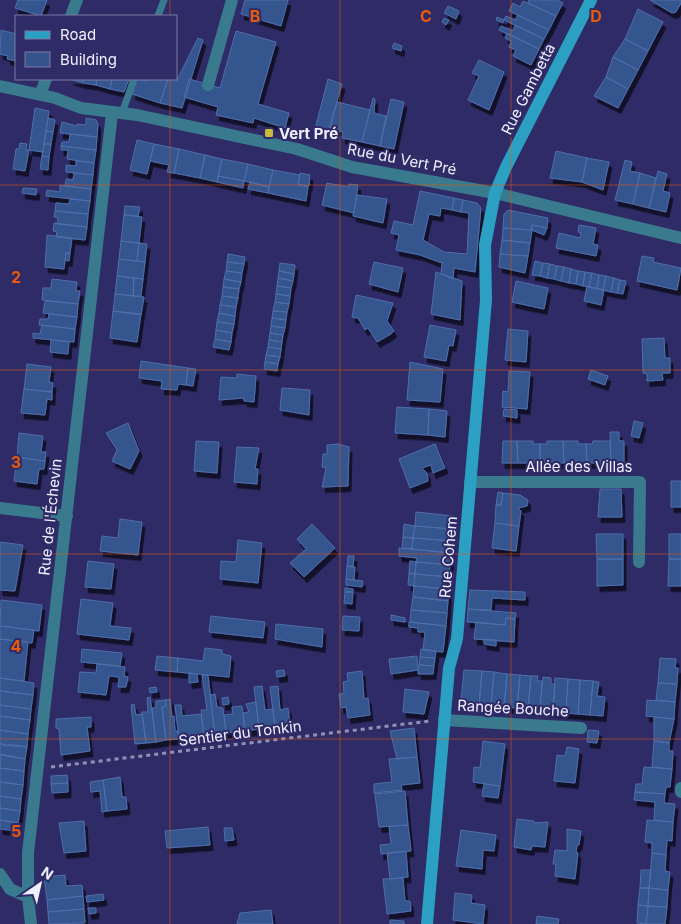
<svg xmlns="http://www.w3.org/2000/svg" width="681" height="924" viewBox="0 0 681 924" font-family="Inter,sans-serif">
	<style>
		.building { fill: #35548e; stroke: #4f6eaa; filter: url(#shadow) }
		.lines { fill: none; stroke-linecap: round; stroke-linejoin: round }
		.path { stroke: #9291b5; stroke-width: 3; stroke-dasharray: 4 4; stroke-linecap: butt }
		.lane { stroke: #3a7a8f; stroke-width: 7 }
		.street { stroke: #3a7a8f; stroke-width: 12 }
		.secondary { stroke: #2ba0c2; stroke-width: 12 }
		.grid { fill: none; stroke: #e8590c; stroke-width: 1; stroke-opacity: 0.55 }
		.poi-dot { fill: #c9ba3a; stroke: #2f2b66; stroke-width: 2 }
		.labels { text-anchor: middle; dominant-baseline: central; stroke-width: 4; stroke-linejoin: round; paint-order: stroke }
		.street-label { font-size: 15px; fill: #eff0ff; stroke: #2f2b66 }
		.poi-label { font-size: 15px; font-weight: bold; fill: #eff0ff; stroke: #2f2b66; text-anchor: start }
		.grid-label { font-size: 16px; text-anchor: middle; font-weight: bold; fill: #e8590c; stroke: #2f2b66; stroke-width: 4; stroke-linejoin: round; paint-order: stroke }
	</style>
	<defs>
		<filter id="shadow"><feDropShadow dx="3" dy="5.5" stdDeviation="0" flood-color="#0009"/></filter>
	</defs>
	<rect width="100%" height="100%" fill="#2f2b66"/>
	<path class="building" d="M18,0H47L41,16L15,8Z
		M245,0H288L281,26L241,14Z
		M529,0H557L563,3L556,16L528,3Z
		M650,0H681V3L676,12L672,13Z
		M523,1L556,16L549,30L509,11L513,3L520,7Z
		M448,6L459,11L456,19L444,13Z
		M638,9L663,22L648,51L625,39Z
		M518,15L549,30L544,39L504,20L506,16L515,20Z
		M497,17L504,20L503,23L496,20Z
		M444,18L449,20L446,25L442,22Z
		M515,25L544,39L539,49L499,30L501,26L513,31Z
		M1,30L16,34V61L7,59L8,56L0,54Z
		M236,31L276,42L258,104L289,113L285,128L254,118L253,123L216,115L218,107L184,97L189,79L220,88Z
		M507,33L539,49L531,65L513,56L516,50L509,47L511,41L505,38Z
		M198,38L203,40L182,108L160,103L168,79L177,80Z
		M625,39L648,51L638,70L613,57Z
		M394,43L402,46L401,51L392,48Z
		M613,57L638,70L628,89L606,77Z
		M479,60L504,72L489,110L468,100L479,76L472,73Z
		M606,77L628,89L618,108L594,96Z
		M70,79H84L83,83Z
		M84,79H97L96,85L83,83Z
		M97,79H112L110,89L96,85Z
		M112,79H129L124,92L110,89Z
		M137,79L146,81L147,79H168L160,103L132,94Z
		M328,79L342,84L328,132L315,129Z
		M373,98L375,99L374,113L386,116L380,146L362,142Z
		M391,99L404,102L394,149L380,146Z
		M337,102L370,110L362,142L342,138L343,132L330,129Z
		M35,108L49,111L43,152L29,150Z
		M48,118L55,120L53,132L46,131Z
		M86,118L96,120L98,124L97,137L60,133L62,122L77,126V124L86,125Z
		M46,131L53,132L51,144H44Z
		M70,134L97,137L96,150L61,146L62,142H69Z
		M137,140L154,144L147,174L130,170Z
		M20,143L27,144L26,150H29L25,171L13,169L16,149H19Z
		M44,144H51L49,157L42,156Z
		M154,144L179,149L174,173L167,172L169,165L150,161Z
		M61,146L96,150L94,163L67,159L68,150H61Z
		M179,149L205,155L200,178L174,173Z
		M556,151L587,158L582,182L550,178Z
		M205,155L222,159L217,182L200,178Z
		M42,156L49,157L48,170L40,169Z
		M587,158L609,162L603,190L582,182Z
		M222,159L248,164L244,181L218,176Z
		M625,160L632,162L630,171L640,173L633,204L615,200Z
		M76,161L94,163L93,175L66,172V165L76,166Z
		M248,164L273,170L269,187L244,181Z
		M273,170L300,175L298,185L308,187L306,201L268,193Z
		M658,171L667,174L663,191L670,193L666,212L649,208Z
		M74,173L93,175L91,189L65,186L66,179L73,180Z
		M300,173L310,175L309,186L298,184Z
		M640,173L656,178L649,208L633,204Z
		M218,176L244,181L243,188L217,182Z
		M250,182L269,187L268,193L248,189Z
		M327,183L349,187V184L358,185L354,213L322,205Z
		M60,185L91,189L90,201L46,196L47,190L60,192Z
		M23,188L37,189L36,195L22,193Z
		M420,191L454,198L452,210L441,208L440,216L429,214L423,240L444,252L467,254L469,213L461,212L463,200L477,203L481,208L475,272L454,268L453,279L441,274L442,263L420,255L396,250L399,235L391,233L394,221L413,225Z
		M357,195L387,199L383,223L353,216Z
		M454,198L463,200L461,212L452,210Z
		M70,199L90,201L88,214L55,211L56,203L69,204Z
		M125,206L140,207L138,216L124,215Z
		M508,210L548,218L547,228L532,225V230L503,228L504,214Z
		M55,211L88,214L87,227L57,224L58,218L54,217Z
		M124,215L142,217L139,243L121,241Z
		M54,223L87,227L85,240L56,237L57,232L53,231Z
		M532,225L547,228L544,235L532,230Z
		M579,225L596,228L593,244L598,245L596,256L556,248L559,233L580,238L581,233L578,232Z
		M503,228L532,230L530,243L502,240Z
		M47,235L72,238L70,253H66L64,269L45,267Z
		M502,240L530,243L528,256L500,254Z
		M121,241L139,243L137,261L119,259Z
		M139,243L147,244L145,262L137,261Z
		M66,253H70L69,261L65,260Z
		M228,254L245,257L244,264L227,262Z
		M500,254L528,256L525,273L499,267Z
		M642,256L654,258L653,262L681,268L677,290L637,281Z
		M119,259L145,262L143,279L117,276Z
		M535,261L543,263L540,276L532,275Z
		M227,262L244,264L242,273L226,271Z
		M374,262L403,268L398,292L369,284Z
		M280,263L295,265L294,274L279,271Z
		M543,263L550,264L547,278L540,276Z
		M550,264L557,266L554,279L547,278Z
		M557,266L564,267L561,281L554,279Z
		M564,267L571,269L569,283L561,281Z
		M571,269L578,271L576,284L569,283Z
		M226,271L242,273L241,282L224,279Z
		M279,271L294,274L293,281L278,278Z
		M578,271L585,272L583,286L576,284Z
		M436,272L462,281L460,320L431,314Z
		M585,272L592,273L589,287L583,286Z
		M592,273L599,275L597,289L589,287Z
		M599,275L606,276L603,290L597,289Z
		M117,276L134,278L133,296L115,294Z
		M606,276L614,278L611,292L603,290Z
		M134,278L143,279L141,296H133Z
		M278,278L293,281L291,288L277,286Z
		M614,278L620,280L617,293L611,292Z
		M52,279L77,282L76,291H80L78,304L42,300L43,288H51Z
		M224,279L241,282L239,289L223,287Z
		M620,280L626,281L623,294L617,293Z
		M516,281L548,288L544,309L512,302Z
		M277,286L291,288L290,296L276,294Z
		M587,286L604,290L601,305L584,301Z
		M223,287L239,289L238,298L222,296Z
		M115,294L144,297L141,315L113,311Z
		M276,294L290,296L289,304L275,302Z
		M356,295L393,303L387,321L394,331L391,334L377,342L368,328L365,330L358,318L352,317Z
		M222,296L238,298L236,307L220,305Z
		M45,301L78,304L77,317L43,313Z
		M275,302L289,304L287,312L273,311Z
		M220,305L236,307L235,316L219,313Z
		M113,311L141,314L137,342L110,338Z
		M273,311L287,312L286,320L272,318Z
		M219,313L235,316L234,324L217,322Z
		M49,314L77,317L75,329L39,325L40,319H48Z
		M272,318L286,320L285,328L271,326Z
		M217,322L234,324L232,333L216,330Z
		M42,325L75,329L74,342L33,338V333L40,334Z
		M430,325L456,330L453,346L449,345L446,361L424,357Z
		M271,326L285,328L283,335L270,333Z
		M508,329L528,331L526,362L505,360Z
		M216,330L232,333L231,342L215,339Z
		M270,333L283,335L282,342L269,340Z
		M664,338L665,358H670V373H662L663,380L647,381V374L643,373L642,339Z
		M215,339L231,342L229,350L213,347Z
		M51,340L69,342L68,354L50,352Z
		M269,340L282,342L281,349L268,347Z
		M268,347L281,349L280,357L266,355Z
		M266,355L280,357L278,364L265,362Z
		M141,361L188,368L186,385L178,384L177,390L161,389L162,381L139,378Z
		M265,362L278,364L277,371L264,369Z
		M410,362L443,369L440,402L407,400Z
		M27,364L51,367L49,382L53,383L52,392L24,389Z
		M188,368L196,369L193,386L186,385Z
		M591,370L608,376L605,385L588,379Z
		M509,371L530,372L527,409L502,407L503,391L508,392Z
		M237,374L256,376L254,402L244,401V398L219,400L221,377L237,378Z
		M282,388L310,390L309,415L280,410Z
		M24,389L52,392V400L47,399L45,415L21,413Z
		M397,407L429,409L428,435L395,433Z
		M429,409L447,411L445,437L428,435Z
		M504,409L517,410V418L503,416Z
		M634,421L643,423L639,438L631,436Z
		M128,423L139,451L130,469L112,461L117,450L106,433Z
		M610,432H619V441H624V463H611Z
		M19,433L43,436L41,452H46L45,461L17,457Z
		M196,441L219,442L217,473L194,471Z
		M503,441H517L518,463H502Z
		M517,441H533V444H540V463H518Z
		M547,441H563L564,463H540V444H547Z
		M563,441H578V444H586L587,463H564Z
		M593,441H610L611,463H587L586,444H592Z
		M338,444L349,447L348,486L322,487L326,468L322,467L323,454H327V445Z
		M435,444L445,468L433,473L431,465L422,468L427,473L428,481L410,488L399,459Z
		M237,447L259,448L255,469H258L257,484L234,482Z
		M17,457L45,461L44,469H39L37,484L14,481Z
		M671,481H681V507H671Z
		M600,489H621L622,517H598Z
		M498,492L503,493L501,505H496Z
		M503,493L520,495L528,500L527,506L518,508L521,511L519,526L495,523L496,505H501Z
		M416,512L454,516L453,529L415,526Z
		M120,519L142,522L138,555L100,551L102,536L118,538Z
		M495,523L519,526L516,551L492,548Z
		M312,524L335,548L304,577L290,563L306,549L297,539Z
		M404,524L415,526L413,538L403,537Z
		M415,526L453,529L452,541L413,538Z
		M596,534H623V559H597Z
		M669,534H681V559H669Z
		M403,537L413,538L412,549L402,548Z
		M413,538L452,541L451,553L412,549Z
		M238,540L262,543L258,583L220,579L221,561L236,562Z
		M0,542L23,545L15,591L0,590Z
		M399,548L451,553L450,565L416,562L417,558L399,556Z
		M348,556H354L353,567L347,566Z
		M597,559H623V585L597,586Z
		M669,559H681V586H668Z
		M88,561L114,564L111,589L85,587Z
		M410,561L416,562L415,574L409,573Z
		M416,562L450,565L449,577L415,574Z
		M347,566L355,567L354,580L346,579Z
		M409,573L415,574L414,586L408,585Z
		M415,574L449,577L448,589L414,586Z
		M346,579L363,581L362,587L346,585Z
		M414,586L448,589V601L413,597Z
		M345,588L353,589V592H345Z
		M470,590L525,592V600L492,598L491,610L468,609Z
		M345,592H353L352,604L344,603Z
		M413,597L448,601L447,613L411,610Z
		M81,599L113,603L110,626L131,628L129,640L77,634Z
		M1,600L42,605L39,631L0,626Z
		M468,609L516,613L515,619L506,618L505,625L467,622Z
		M411,610L447,613L446,626L410,622Z
		M391,615L405,618V622L391,620Z
		M211,616L265,622L263,638L209,632Z
		M343,616L360,617L359,631L342,630Z
		M506,618L515,619L514,642L474,639L476,622L505,625Z
		M409,622L446,626L443,652L423,650L425,632H418V628L409,627Z
		M276,624L323,629L322,647L275,639Z
		M0,626L34,630L32,643L0,639Z
		M0,639L28,642L24,681L0,678Z
		M484,639L496,640V646L484,644Z
		M205,648L222,650V654L231,656L229,677L177,672L178,658L203,661Z
		M82,649L122,653L120,666L81,662Z
		M421,649L436,651L435,658L420,657Z
		M157,656L178,658L177,672L155,670Z
		M417,656L418,670L391,674L389,659Z
		M420,657L435,658L434,666L419,665Z
		M660,658L676,659L675,668H678L677,684L658,683Z
		M97,664L125,667L124,676L128,677L126,687H118L119,677L109,676L106,695L78,692L80,672L96,673Z
		M419,665L434,666L433,674H418Z
		M284,670L285,676L277,677L276,671Z
		M464,670L482,671L479,705L464,703L461,700Z
		M362,671L364,699L368,698L370,715L348,718L346,707L341,708L339,694L344,693L343,682L348,681L347,673Z
		M482,671L494,672L491,706L479,705Z
		M494,672L507,674L504,707L491,706Z
		M189,673L197,674L198,682L189,683Z
		M507,674L520,675L517,708L504,707Z
		M202,675H208L215,735L204,736L201,710H207Z
		M520,675L531,676L528,709L517,708Z
		M531,676H538L537,681H542L540,710L528,709Z
		M543,677L551,678V684H555L553,712L540,710Z
		M0,678L34,683L33,695L0,691Z
		M555,678L568,679L566,713L553,712Z
		M568,679L580,680L578,714L566,713Z
		M580,680L593,681L590,715L578,714Z
		M593,681L599,682L597,696L605,697L603,716L590,715Z
		M658,683L677,684L675,702L656,700Z
		M262,686L265,710L273,709L275,727L259,729L254,687Z
		M278,686L280,710L288,708L290,725L275,727L270,687Z
		M156,687L157,692L150,693L149,688Z
		M405,689L429,692L424,714L403,712Z
		M0,691L33,695L31,709L0,705Z
		M215,694L217,707L223,708L226,733L215,735L210,695Z
		M150,697L156,742L146,743L142,712H148L147,698Z
		M228,697L229,704L223,705L222,698Z
		M170,699L172,717L174,716L175,731H178L179,739L166,740L162,707L166,706L165,700Z
		M165,700L166,706L162,707L166,740L156,742L152,708H156V701Z
		M647,700L675,702L674,719L646,716Z
		M256,702L259,729L245,731L243,713L249,712L246,704Z
		M134,704L136,715L142,714L146,743L135,744L131,705Z
		M0,705L31,709L30,720L0,716Z
		M175,705H181L182,716L201,714L204,736L179,739Z
		M242,706L245,731L226,733L224,715L233,714L232,707Z
		M0,716L30,720L28,734L0,730Z
		M91,717V727H87L90,751L61,755L59,729L56,728V719Z
		M654,717L674,719L669,743L654,741Z
		M414,728L417,757L397,759L390,731Z
		M0,730L28,734L27,747L2,745L0,743Z
		M588,730L599,731L597,743L587,742Z
		M483,741L505,744L500,786L473,782L474,767L480,768Z
		M654,741L669,743V751H673L672,769L652,767Z
		M0,743L8,746V744L27,747L25,759L0,755Z
		M567,747L579,749L575,783L554,781L557,755L565,756Z
		M1,754L25,759L24,771L0,768Z
		M417,757L420,783L401,785L402,790L374,793V784L392,782L389,759Z
		M644,767L672,769L670,787H666L665,794L635,792L636,784H642Z
		M0,768L24,771L23,785L0,782Z
		M67,775L68,783L51,784V776Z
		M120,777L122,797H126L127,809L107,811L103,780Z
		M103,780L107,811L102,812L100,791L91,792L90,782Z
		M0,782L23,785L21,799L0,796Z
		M68,783V792L52,793L51,784Z
		M484,784L500,786L498,798L482,796Z
		M405,791L408,825L379,827L375,794Z
		M635,792L665,794L664,803L675,804L673,822L654,820L655,802L634,800Z
		M0,796L21,799L20,811L0,808Z
		M0,808L20,811L18,823L0,820Z
		M517,819L534,821V823L548,822L545,847L532,846L531,850L514,847Z
		M0,820L18,823L17,831L0,829Z
		M647,820L673,822L672,841L667,840L666,855L652,853V843L645,842Z
		M84,821L86,851L64,853L59,823Z
		M408,825L411,851L381,854L380,845L391,844L389,826Z
		M208,827L210,845L167,848L165,831Z
		M224,828H232L234,840L225,841Z
		M567,829L581,831L579,845H577L576,852L578,853L575,879L555,876L556,864H553L555,850L567,851Z
		M461,830L496,835L494,851L483,850L482,869L456,866Z
		M406,851L408,877L390,879L387,853Z
		M652,853L666,855L665,871L670,872L668,890L649,888Z
		M641,870H651L649,888H640Z
		M65,875L66,886L82,885L83,896L47,900L44,877Z
		M403,878L405,901H410L411,911L387,914L383,879Z
		M640,888H649L648,906L638,905Z
		M649,888L668,890L667,907L648,906Z
		M455,893L472,895L471,903L485,905L483,924L453,920Z
		M103,894L104,900L87,902L86,896Z
		M83,896L84,909L48,912L47,900Z
		M638,905L648,906L646,924L637,923Z
		M648,906L667,907L665,924H646Z
		M88,908H96V913L89,914Z
		M84,909L85,923L49,924L48,912Z
		M271,910L273,924H237L240,913Z
		M537,916L559,919L558,924H536Z
		M390,920L404,921V924H390Z"/>
	<g class="lines">
		<path class="path" d="M51,767L430,721"/>
		<path class="lane" d="M158,16L164,0
			M122,113L134,79"/>
		<path class="street" d="M71,16L77,0
			M208,85L232,0
			M0,86L55,98L81,108L137,115L297,149L352,167L495,193L681,238
			M40,95L46,79
			M470,482H640L639,562
			M0,508L67,516
			M444,720L581,728
			M681,788V792
			M0,874L10,889L28,897
			M31,924L28,897V853L112,113"/>
		<path class="secondary" d="M427,924L449,668L457,639L486,300L485,245L495,193L506,167L591,0"/>
	</g>
	<path class="grid" d="M170,0V16M340,0V924M511,0V924M170,79V924M0,185H681M0,370H681M0,554H681M0,739H681"/>
	<rect class="poi-dot" x="264" y="128" width="10" height="10" rx="2.5"/>
	<g class="labels">
		<g class="street-label">
			<text transform="translate(528 89) rotate(-63)">Rue Gambetta</text>
			<text transform="translate(402 159) rotate(11)">Rue du Vert Pré</text>
			<text x="579" y="466">Allée des Villas</text>
			<text transform="translate(50 517) rotate(-84)">Rue de l'Échevin</text>
			<text transform="translate(448 557) rotate(-85)">Rue Cohem</text>
			<text transform="translate(513 708) rotate(3)">Rangée Bouche</text>
			<text transform="translate(240 733) rotate(-7)">Sentier du Tonkin</text>
		</g>
		<g class="poi-label">
			<text x="279" y="133">Vert Pré</text>
		</g>
	</g>
	<g class="grid-label">
		<text x="255" y="22">B</text>
		<text x="426" y="22">C</text>
		<text x="596" y="22">D</text>
		<text x="16" y="283">2</text>
		<text x="16" y="468">3</text>
		<text x="16" y="652">4</text>
		<text x="16" y="837">5</text>
	</g>
	<rect x="15" y="15" width="162" height="65" fill="#2f2b66" stroke="#7c7aa3"/>
	<rect x="25" y="31" width="25" height="8" fill="#2ba0c2" stroke="#7c7aa3"/>
	<text x="60" y="40" font-size="15" fill="#eff0ff">Road</text>
	<rect x="25" y="52" width="25" height="15" fill="#35548e" stroke="#7c7aa3"/>
	<text x="60" y="65" font-size="15" fill="#eff0ff">Building</text>
	<g transform="translate(40 884) rotate(34)" stroke="#2f2b66" stroke-width="4" paint-order="stroke">
	<path d="M0-4L9 19L0 12L-9 19Z" fill="#eff0ff"/>
	<text y="-8" font-size="14" font-weight="bold" text-anchor="middle" fill="#eff0ff">N</text>
	</g>
</svg>
